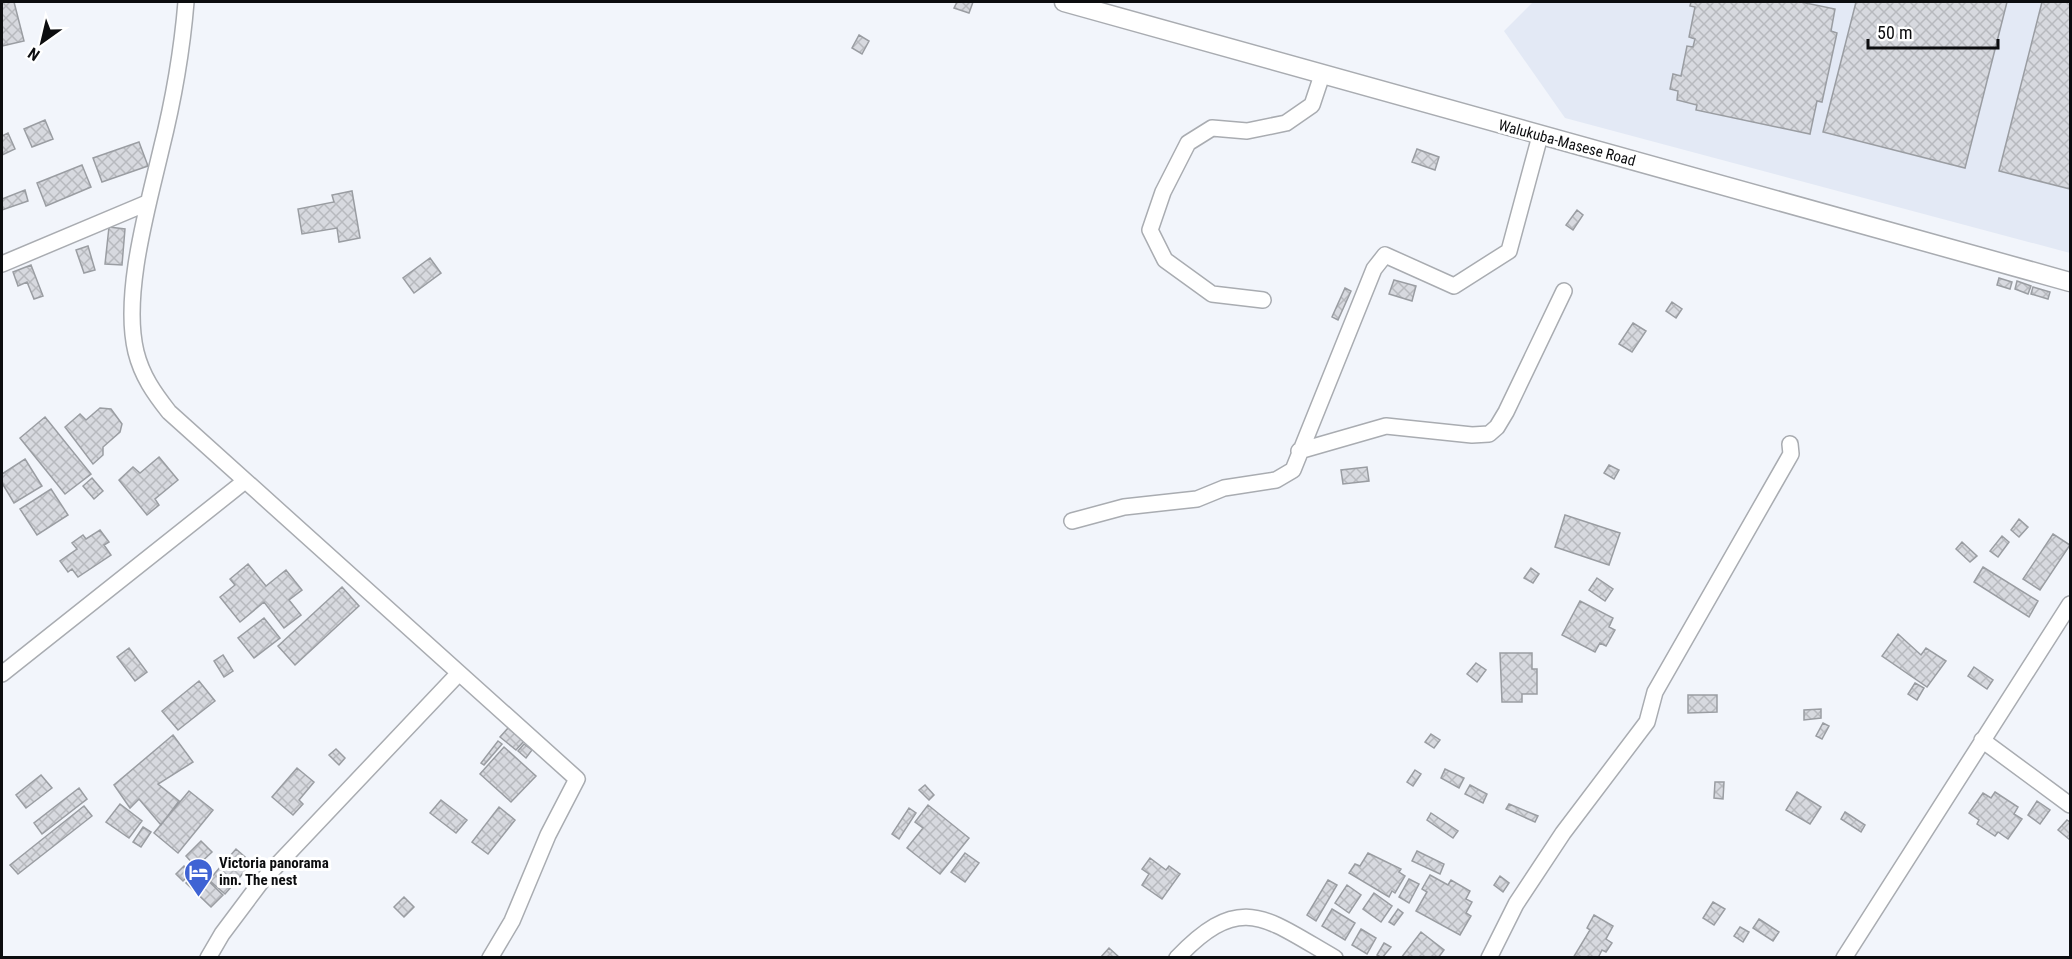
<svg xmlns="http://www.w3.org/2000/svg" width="2072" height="959" viewBox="0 0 2072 959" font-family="'Roboto Condensed',sans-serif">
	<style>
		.built { fill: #e3e9f5 }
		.building { fill: url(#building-cross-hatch); stroke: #9a9da2; stroke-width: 1.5 }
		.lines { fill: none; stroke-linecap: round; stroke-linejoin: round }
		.minor-casing { stroke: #a9acb1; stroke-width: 18 }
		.tertiary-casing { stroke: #a9acb1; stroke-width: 21 }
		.minor { stroke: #fff; stroke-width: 15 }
		.tertiary { stroke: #fff; stroke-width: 18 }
		.labels { text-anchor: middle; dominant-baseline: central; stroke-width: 6; stroke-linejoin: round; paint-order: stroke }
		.street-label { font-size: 15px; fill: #0c0d0f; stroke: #fff }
		.poi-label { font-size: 15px; font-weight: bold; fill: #0c0d0f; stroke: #fff; text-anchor: start }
	</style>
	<defs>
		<pattern id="building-cross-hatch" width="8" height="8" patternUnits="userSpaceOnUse" patternTransform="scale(1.5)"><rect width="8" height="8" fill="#d7d9df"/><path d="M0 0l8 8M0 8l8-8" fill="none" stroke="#b7b9be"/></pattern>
	</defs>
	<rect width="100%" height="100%" fill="#f2f5fb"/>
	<path class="built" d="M1533,2H2070V253L1565,118L1504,31Z"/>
	<path class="building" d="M2,2H14L24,41L2,46Z
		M957,2H973L969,13L954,8Z
		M1691,2H1801L1835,9L1831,31L1837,33L1822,102L1817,101L1810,134L1696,110L1697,105L1677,100L1678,91L1670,89L1673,74L1681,76L1687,46L1693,47L1695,39L1689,37L1695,7L1690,6Z
		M1856,2H2007L1965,168L1823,132Z
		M2042,2H2070V189L1999,171Z
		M859,35L869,41L862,54L852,48Z
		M45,120L53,139L32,147L24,129Z
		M8,133L15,149L2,155V136Z
		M139,142L148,166L102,182L93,158Z
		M1417,149L1439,157L1435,170L1412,162Z
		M82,165L91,187L46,206L37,183Z
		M25,190L28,201L2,210V199Z
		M352,191L360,238L339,242L337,228L302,234L298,209L334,202L332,195Z
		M1577,210L1583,215L1573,230L1566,225Z
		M109,227L125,229L122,265L105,264Z
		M88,246L95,270L84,273L76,250Z
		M430,258L441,273L414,293L403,278Z
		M31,265L43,296L34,299L27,282L18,286L13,272Z
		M1999,278L2012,282L2010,289L1997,285Z
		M1394,280L1416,286L1412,301L1389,294Z
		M2017,281L2031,286L2028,294L2015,289Z
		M2033,287L2050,292L2048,299L2031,294Z
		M1345,288L1351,291L1338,320L1332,317Z
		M1672,302L1682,309L1676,318L1666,311Z
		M1633,323L1646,331L1632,352L1619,344Z
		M100,408L111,409L122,424L120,432L103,447V455L93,464L65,427L80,414L86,420Z
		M45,417L91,474L65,494L20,438Z
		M159,457L178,480L155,499L159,505L147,515L119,480L133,467L140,473Z
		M25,459L42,486L14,503L2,483V474Z
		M1609,465L1619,470L1614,479L1604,473Z
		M1367,467L1369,481L1343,484L1341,470Z
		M92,478L103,491L94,499L83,486Z
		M51,489L68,515L37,535L20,509Z
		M1565,515L1620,533L1609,565L1555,547Z
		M2019,519L2028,527L2019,537L2011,530Z
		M100,530L109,542L104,545L111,555L78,577L72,569L68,572L60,561L77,549L72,543L83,535L86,539Z
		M2053,534L2070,545L2040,590L2023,579Z
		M2002,536L2009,542L1998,557L1990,551Z
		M1962,542L1977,556L1970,562L1956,549Z
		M248,564L266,586L286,570L302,590L289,600L301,615L284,628L264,602L240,622L220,597L235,585L230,579Z
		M1983,567L2038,601L2029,617L1974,582Z
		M1531,568L1539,574L1533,583L1524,578Z
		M1597,578L1613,589L1605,601L1589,590Z
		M342,587L359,606L295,665L278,646Z
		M1580,601L1613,618L1609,627L1615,630L1606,646L1600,643L1595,652L1562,635Z
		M264,618L280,638L254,658L238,638Z
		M1898,634L1921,655L1926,648L1946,661L1927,687L1882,656Z
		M129,648L147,672L135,681L117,657Z
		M1500,653H1532V669H1537V694H1522V702H1502Z
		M223,655L233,671L224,677L214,661Z
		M1476,663L1486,670L1477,682L1467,674Z
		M1974,667L1993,680L1987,689L1968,676Z
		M199,681L215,701L178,730L162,711Z
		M1915,683L1924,688L1917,700L1908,694Z
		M1688,695H1717V712L1688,713Z
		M1821,709V718L1804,720V710Z
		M1823,723L1829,726L1822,739L1816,736Z
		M508,728L524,741L516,750L500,737Z
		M1431,734L1440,740L1434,748L1425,742Z
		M173,735L193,762L158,784L179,801L161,825L139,799L130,808L114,785Z
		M498,741L502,744L484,765L481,763Z
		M524,744L532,750L526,758L518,751Z
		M504,747L536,776L511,802L480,774Z
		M336,749L345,758L339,765L329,755Z
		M297,768L314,782L299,800L303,804L293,815L272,797Z
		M1445,769L1464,778L1459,788L1441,778Z
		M1415,770L1421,774L1413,786L1407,782Z
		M41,775L52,788L26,808L16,795Z
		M1715,782H1724L1723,799L1714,798Z
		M925,785L934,795L929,800L919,790Z
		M1470,785L1487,794L1483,803L1465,794Z
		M79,788L87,799L42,834L34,823Z
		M189,791L213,810L178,853L154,833Z
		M1797,792L1821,807L1810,824L1786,810Z
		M1995,792L2018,807L2014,814L2022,819L2008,839L1998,832L1995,836L1977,824L1979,820L1969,813L1983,793L1991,798Z
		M441,800L467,820L456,833L430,813Z
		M2037,801L2050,810L2040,824L2028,815Z
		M120,804L142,821L129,838L106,822Z
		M1509,804L1538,816L1535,822L1506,809Z
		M928,805L969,838L940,874L907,848L923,828L915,822Z
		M84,806L92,816L18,874L10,865Z
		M499,807L515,820L488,854L472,842Z
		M909,808L916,813L899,839L892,834Z
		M1845,812L1865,825L1861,832L1841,819Z
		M1431,813L1458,831L1453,838L1427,820Z
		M2067,820L2070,822V840L2058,830Z
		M143,827L151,832L141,847L133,842Z
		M201,841L212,852L196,867L186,856Z
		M236,849L252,863L225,894L209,880Z
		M1417,851L1444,864L1440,874L1412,861Z
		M965,853L979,863L965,882L951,872Z
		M1368,853L1401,869L1399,872L1405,876L1395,893L1392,891L1389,897L1349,873L1355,864L1360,866Z
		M1150,858L1166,870L1169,866L1180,874L1162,899L1142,885L1149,874L1142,869Z
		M184,866L191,873L183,881L176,874Z
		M198,871L223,895L211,907L186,883Z
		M1430,875L1448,885L1451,880L1470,891L1466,899L1472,902L1466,913L1471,916L1460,935L1416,911L1427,892L1422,889Z
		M1500,876L1509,883L1503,892L1494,885Z
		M1409,879L1419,884L1409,903L1399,897Z
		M1328,880L1337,885L1316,921L1307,915Z
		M1347,885L1361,895L1349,913L1335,903Z
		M1374,893L1392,906L1381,922L1363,909Z
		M404,897L414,907L404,917L394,907Z
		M1713,902L1725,909L1714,925L1703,918Z
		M1332,909L1355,923L1345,940L1322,926Z
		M1398,909L1403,913L1394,925L1389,922Z
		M1594,915L1613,926L1606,939L1612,943L1606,952L1602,950L1598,958H1573L1590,930L1587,928Z
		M1759,919L1779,932L1773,941L1753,928Z
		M1740,927L1749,932L1743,942L1734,936Z
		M1361,929L1376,938L1367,954L1352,945Z
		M1421,932L1444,950L1438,958H1401Z
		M1384,943L1391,947L1382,958L1377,955Z
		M1109,948L1120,958H1100Z"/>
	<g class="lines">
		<defs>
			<path id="minor" d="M186,2C182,51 173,102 161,150C148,206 122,295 136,352C142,376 154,393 169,412L577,779L548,835L512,921L490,958
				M2,264L147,203
				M1263,300L1212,294L1165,260L1150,230L1163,192L1188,143L1212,128L1247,131L1286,123L1312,105L1322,75
				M1299,451L1386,426L1472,435L1489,434L1497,427L1506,412L1564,291
				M1072,521L1124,507L1197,499L1224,488L1276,480L1293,470L1374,269L1385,255L1454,286L1509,251L1540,136
				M2,674L245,481
				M1982,740L2070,805
				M208,958L222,934L261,882L459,673
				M1177,958C1241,891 1265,918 1335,958
				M1489,958L1516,904L1563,833L1647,722L1655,692L1791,454L1790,444
				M1844,958L2070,604"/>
			<path id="tertiary" d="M1064,2L2070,282"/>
		</defs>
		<use href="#minor" class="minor-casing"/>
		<use href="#tertiary" class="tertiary-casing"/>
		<use href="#minor" class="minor"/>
		<use href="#tertiary" class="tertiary"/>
	</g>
	<defs>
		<symbol id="hotel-pin" viewBox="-11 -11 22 30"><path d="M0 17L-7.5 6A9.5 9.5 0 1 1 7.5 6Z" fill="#3f63d4" stroke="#fff"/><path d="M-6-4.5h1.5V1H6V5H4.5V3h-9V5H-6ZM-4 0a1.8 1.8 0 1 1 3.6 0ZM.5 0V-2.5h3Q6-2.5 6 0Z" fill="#fff"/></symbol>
	</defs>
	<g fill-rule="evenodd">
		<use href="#hotel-pin" x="182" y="856" width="33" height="45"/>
	</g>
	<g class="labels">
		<g class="street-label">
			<text transform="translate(1567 143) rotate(15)">Walukuba-Masese Road</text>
		</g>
		<g class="poi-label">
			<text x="219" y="863">Victoria panorama<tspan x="219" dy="17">inn. The nest</tspan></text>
		</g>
	</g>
	<rect width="2072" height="959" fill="none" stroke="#0c0d0f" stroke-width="6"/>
	<g transform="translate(42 42) rotate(214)" stroke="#ffffff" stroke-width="4.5" paint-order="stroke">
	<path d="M0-4.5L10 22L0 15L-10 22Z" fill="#0c0d0f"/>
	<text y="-9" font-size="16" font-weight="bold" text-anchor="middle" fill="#0c0d0f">N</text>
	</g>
	<path d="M1868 39v9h130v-9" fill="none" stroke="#0c0d0f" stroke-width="3"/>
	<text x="1877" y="39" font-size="18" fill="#0c0d0f" stroke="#ffffff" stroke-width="4.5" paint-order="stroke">50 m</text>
</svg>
